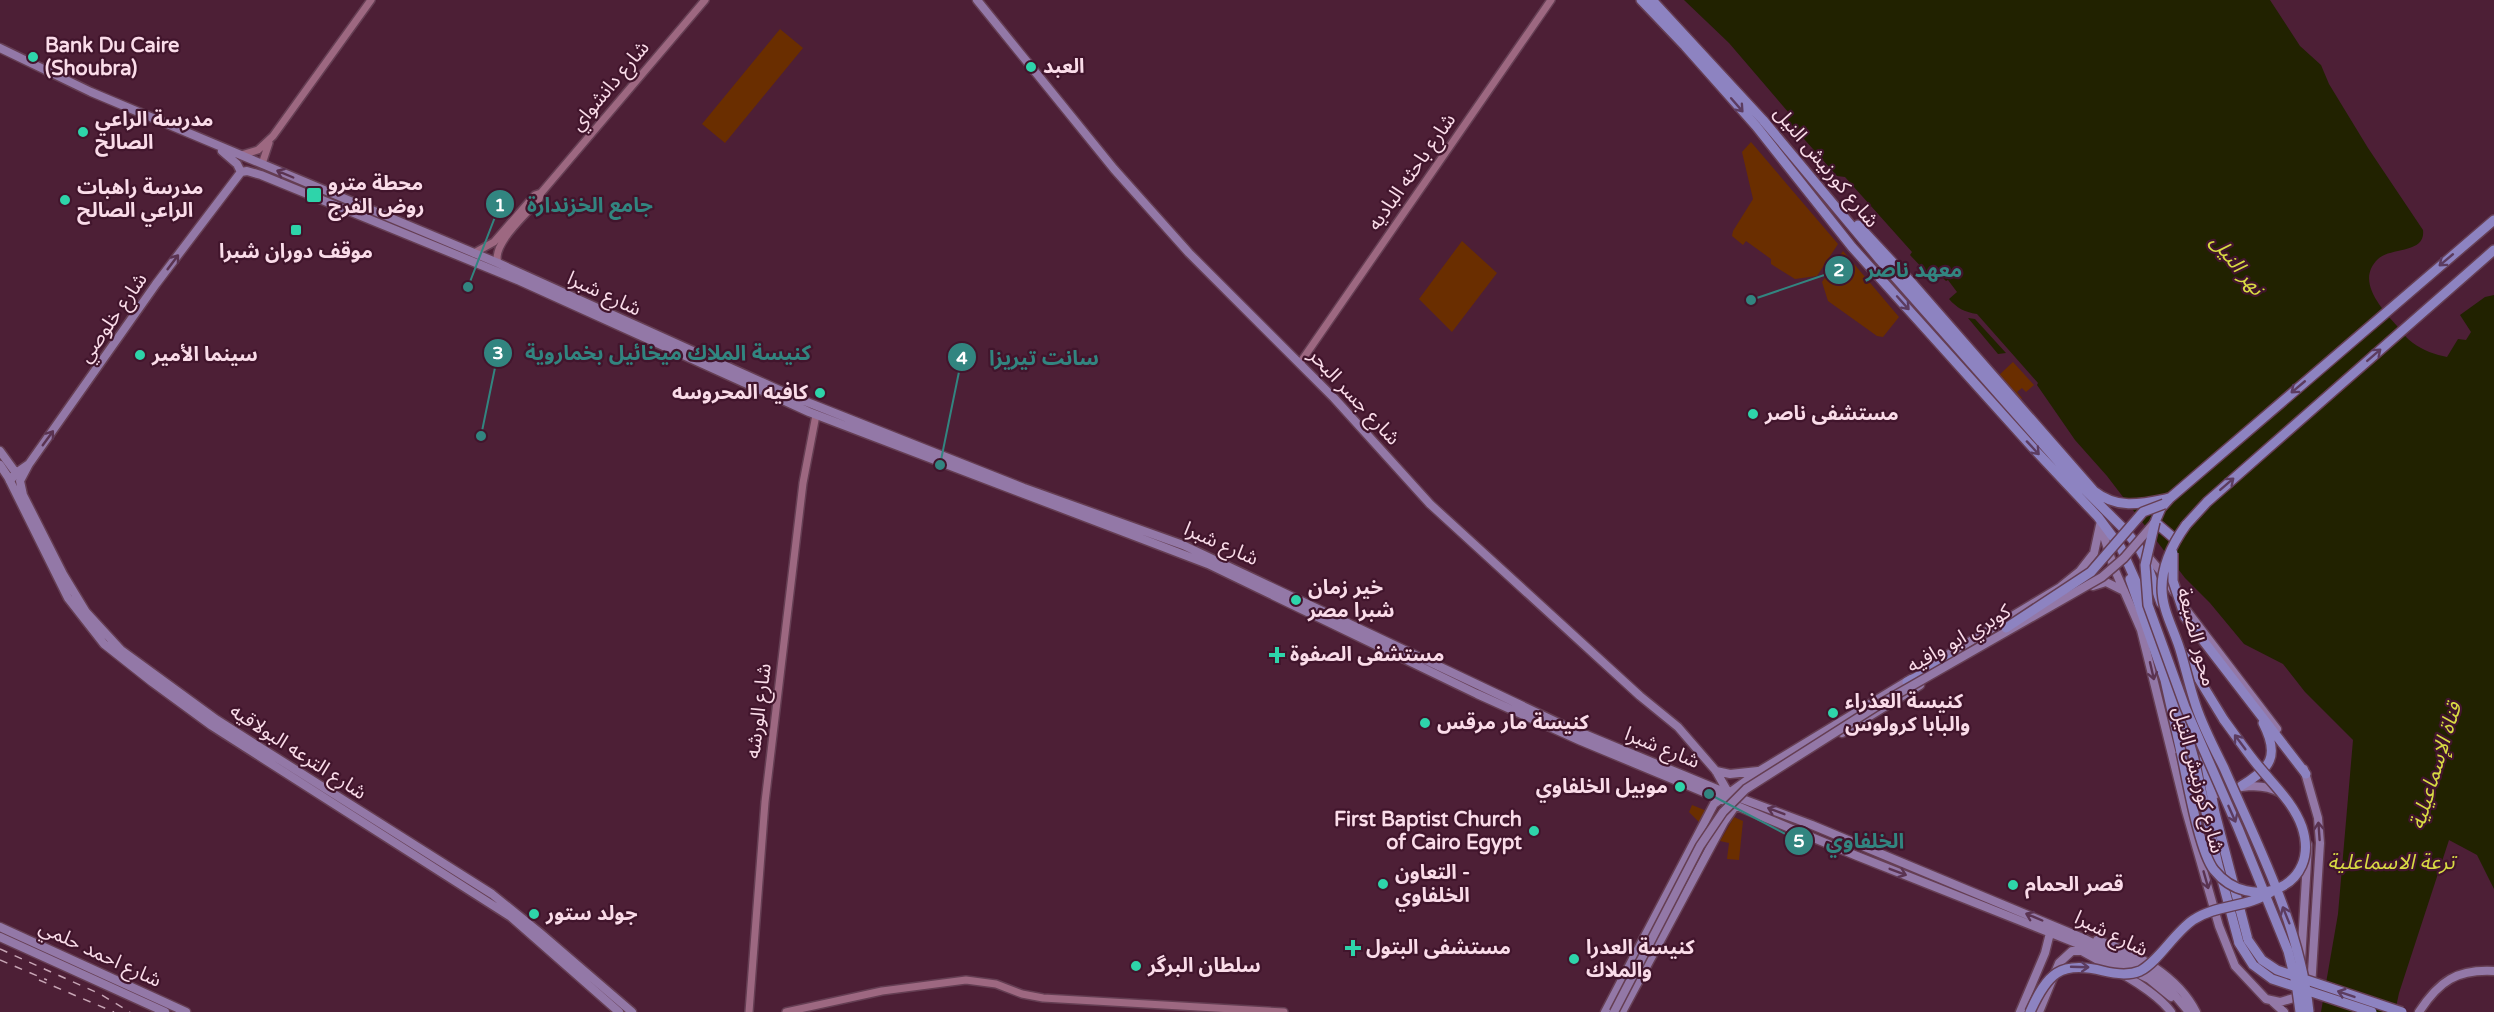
<svg xmlns="http://www.w3.org/2000/svg" width="2494" height="1012" viewBox="0 0 2494 1012" font-family="'Varela Round','Noto Sans Arabic',sans-serif">
	<style>
		.green { fill: #6a2e00 }
		.water { fill: #212200 }
		.lines { fill: none; stroke-linecap: round; stroke-linejoin: round }
		.minor-casing { stroke: #653e53; stroke-width: 10 }
		.major-casing { stroke: #653e53; stroke-width: 11 }
		.highway-casing { stroke: #653e53; stroke-width: 12 }
		.minor { stroke: #9d6881; stroke-width: 7 }
		.major { stroke: #9378a7; stroke-width: 8 }
		.highway { stroke: #8d83c1; stroke-width: 9 }
		.rail { stroke: #c7a5b5; stroke-width: 1.5; stroke-dasharray: 8 8; stroke-linecap: butt }
		.major-bridge-casing { stroke: #653e53; stroke-width: 11; stroke-linecap: butt }
		.highway-bridge-casing { stroke: #653e53; stroke-width: 12; stroke-linecap: butt }
		.major-bridge { stroke: #9378a7; stroke-width: 8 }
		.highway-bridge { stroke: #8d83c1; stroke-width: 9 }
		.oneway { stroke: #5c3c60 }
		.oneway2 { stroke: #5a3351 }
		.poi-dot { fill: #2ed4aa; stroke: #41152c; stroke-width: 2 }
		.labels { text-anchor: middle; dominant-baseline: central; stroke-width: 4.5; stroke-linejoin: round; paint-order: stroke }
		.poi-label { font-size: 20px; font-weight: bold; fill: #fadce9; stroke: #41152c; text-anchor: start }
		.street-label { font-size: 20px; fill: #fadce9; stroke: #41152c }
		.water-label { font-size: 21px; font-style: italic; fill: #d8db43; stroke: #41152c }
		.leader { fill: none; stroke: #328580; stroke-width: 2 }
		.callout-dot { fill: #328580; stroke: #41152c; stroke-width: 2 }
		.mark-label { font-size: 18px; text-anchor: middle; font-weight: bold; fill: #fff }
		.callout-label { font-size: 21px; text-anchor: middle; font-weight: bold; fill: #328580; stroke: #41152c; stroke-width: 4.5; stroke-linejoin: round; paint-order: stroke }
	</style>
	<rect width="100%" height="100%" fill="#4d1f36"/>
	<path class="green" d="M780,29L803,48L725,143L702,124Z
		M1751,142L1838,244L1817,276L1795,279L1771,264V259L1746,241L1743,245L1732,236L1733,231L1753,199L1742,152Z
		M1462,241L1497,273L1452,332L1419,299Z
		M1843,251L1899,317L1883,337L1877,336L1828,301L1822,282Z
		M2013,362L2034,385L2026,392L2022,388L2017,392L2022,398L2020,400L1998,376Z
		M1692,805L1712,813L1704,827L1689,812Z
		M1734,817L1743,821L1739,860L1727,859L1729,843L1720,841Z"/>
	<path class="water" d="M1684,0H2270L2300,46L2321,65L2329,84L2368,148L2423,230C2426,254 2390,247 2378,259C2355,281 2382,309 2397,326C2402,332 2407,339 2413,343C2422,350 2436,355 2447,357L2458,339L2466,340L2471,332L2460,315L2485,297L2494,295V889L2477,855L2449,840L2399,993L2395,1012H2321L2338,914L2353,740L2305,692L2283,664L2244,644L2210,603L2185,578L2107,476L2075,440L2037,385L2038,383L1977,314C1964,312 1957,308 1949,299L1957,292L1948,280L1946,281L1940,275L1927,273L1910,255L1912,252L1845,177L1837,176L1788,121L1789,113L1729,43Z
		M1968,318L1975,319L2006,353L1998,354Z"/>
	<g class="lines">
		<defs>
			<path id="minor" d="M241,155L258,150L273,136L371,0
				M262,164L269,143
				M474,253L494,242L535,195L541,193L705,0
				M498,263C491,244 527,214 539,199L541,193
				M1300,363L1551,0
				M749,1012L765,802L803,483L816,415
				M786,1012L882,991L966,980L996,984L1022,994L1043,998L1284,1012"/>
			<path id="major" d="M977,0L1114,169L1189,253L1334,398L1430,504L1640,696L1678,727L1716,771L1729,794
				M0,48L91,92L498,263L797,398L1024,488L1183,545L1565,726L1729,794L1812,825L2085,939L2146,969L2161,979L2189,1012
				M222,151L237,164L241,172
				M241,172L247,171L261,175L520,281L809,412L1208,564L1477,694L1581,741L1857,856L2076,943L2149,979L2171,997
				M0,451L16,473
				M29,464L20,481L23,495L63,574L86,612L121,650L217,720L492,894L539,932L632,1012
				M0,465L8,477L68,598L104,644L152,682L212,726L511,917L619,1012
				M10,481L16,473L29,464L156,284L241,172
				M2101,527L2114,568L2141,630L2186,811L2219,926L2235,966L2266,999L2280,1002L2304,995
				M2144,552L2163,574L2174,592
				M2093,586L2106,582L2124,591
				M2181,603L2277,729
				M1926,668L2059,588L2080,571L2094,553L2100,525
				M1842,733L1920,685
				M2304,769L2318,818L2320,843L2311,988
				M1716,771L1730,774L1758,771
				M2216,794C2237,787 2260,781 2281,793
				M0,927L186,1012
				M0,937L165,1012
				M2097,940C2135,952 2178,976 2196,1012
				M2301,961L2308,845
				M2273,1002L2284,1012
				M1605,1012L1714,804L1761,770L1911,679
				M1622,1012L1724,822L1736,805
				M2020,1012L2045,953L2050,933
				M2039,1012L2059,963L2072,951H2082C2108,966 2154,989 2171,1012
				M2419,1012C2439,981 2457,969 2494,971"/>
			<path id="highway" d="M1641,0L1685,46L1756,126L1852,247L2033,448L2098,517L2121,548L2147,606
				M1652,0L1763,120L1880,260L2071,476L2122,527L2138,546L2145,559L2161,603
				M1858,225L1911,282L2094,491C2118,510 2141,504 2170,498
				M2186,525L2207,502L2494,250
				M2176,540L2155,522L2161,508L2170,498L2494,220
				M2130,579L2165,680L2181,752
				M2185,617L2306,774
				M2183,653L2224,720
				M2171,678L2194,759L2218,865L2239,943
				M1907,682L1957,656
				M2204,755L2215,813L2248,940
				M2241,786C2271,768 2280,756 2263,723"/>
		</defs>
		<use href="#minor" class="minor-casing"/>
		<use href="#major" class="major-casing"/>
		<use href="#highway" class="highway-casing"/>
		<use href="#minor" class="minor"/>
		<use href="#major" class="major"/>
		<use href="#highway" class="highway"/>
		<path class="rail" d="M0,949L100,994L130,1012
			M0,960L47,980
			M39,980L114,1012"/>
		<defs>
			<path id="major-bridge" d="M1614,1012L1700,846L1723,812L1746,789L1880,704L2102,577L2124,558L2155,522"/>
			<path id="highway-bridge" d="M2155,522L2145,565L2148,605L2185,707L2238,828L2288,951L2296,983L2300,1012
				M2186,525C2173,543 2162,564 2162,588C2162,611 2175,631 2181,653C2186,670 2190,688 2196,706C2203,727 2214,748 2224,768C2258,846 2300,926 2309,1012
				M2173,553V581L2185,617
				M2006,628L2091,572L2143,512L2164,504
				M2181,752C2187,778 2199,851 2214,870C2250,915 2322,887 2302,827C2294,804 2275,786 2260,768C2247,753 2236,736 2224,720
				M2248,940L2262,960L2277,970L2402,1012
				M2239,943L2253,965L2272,979L2372,1012
				M2030,1012C2047,974 2060,960 2103,971C2115,974 2128,976 2140,971C2158,962 2174,933 2193,920C2217,904 2247,908 2271,892"/>
		</defs>
		<use href="#major-bridge" class="major-bridge-casing"/>
		<use href="#highway-bridge" class="highway-bridge-casing"/>
		<use href="#major-bridge" class="major-bridge"/>
		<use href="#highway-bridge" class="highway-bridge"/>
	</g>
	<defs><path id="oneway-shaft" d="M-6 0H5M1.5-3L5.5 0L1.5 3" fill="none" stroke-width="1.6" stroke-linecap="round" stroke-linejoin="round" transform="scale(1.5)"/></defs>
	<g class="oneway">
		<use href="#oneway-shaft" transform="translate(1737 105) rotate(49)"/>
		<use href="#oneway-shaft" transform="translate(2446 260) rotate(140)"/>
		<use href="#oneway-shaft" transform="translate(1903 303) rotate(48)"/>
		<use href="#oneway-shaft" transform="translate(2374 355) rotate(-41)"/>
		<use href="#oneway-shaft" transform="translate(2298 387) rotate(140)"/>
		<use href="#oneway-shaft" transform="translate(2033 448) rotate(47)"/>
		<use href="#oneway-shaft" transform="translate(2227 484) rotate(-41)"/>
		<use href="#oneway-shaft" transform="translate(2240 742) rotate(-127)"/>
		<use href="#oneway-shaft" transform="translate(2232 814) rotate(66)"/>
		<use href="#oneway-shaft" transform="translate(2286 915) rotate(-112)"/>
		<use href="#oneway-shaft" transform="translate(2080 967) rotate(2)"/>
		<use href="#oneway-shaft" transform="translate(2346 994) rotate(-161)"/>
	</g>
	<g class="oneway2">
		<use href="#oneway-shaft" transform="translate(285 174) rotate(-157)"/>
		<use href="#oneway-shaft" transform="translate(173 262) rotate(-53)"/>
		<use href="#oneway-shaft" transform="translate(48 438) rotate(-54)"/>
		<use href="#oneway-shaft" transform="translate(2152 671) rotate(77)"/>
		<use href="#oneway-shaft" transform="translate(1776 811) rotate(-159)"/>
		<use href="#oneway-shaft" transform="translate(2319 831) rotate(-94)"/>
		<use href="#oneway-shaft" transform="translate(1898 872) rotate(21)"/>
		<use href="#oneway-shaft" transform="translate(2206 880) rotate(74)"/>
		<use href="#oneway-shaft" transform="translate(2034 917) rotate(-157)"/>
	</g>
	<g class="poi-dot">
		<circle cx="33" cy="57" r="6"/>
		<circle cx="1031" cy="67" r="6"/>
		<circle cx="83" cy="132" r="6"/>
		<rect x="306" y="187" width="16" height="16" rx="3"/>
		<circle cx="65" cy="200" r="6"/>
		<rect x="290" y="224" width="12" height="12" rx="3"/>
		<circle cx="140" cy="355" r="6"/>
		<circle cx="820" cy="393" r="6"/>
		<circle cx="1753" cy="414" r="6"/>
		<circle cx="1296" cy="600" r="6"/>
		<path d="M1274 646h6v6h6v6h-6v6h-6v-6h-6v-6h6z"/>
		<circle cx="1833" cy="713" r="6"/>
		<circle cx="1425" cy="723" r="6"/>
		<circle cx="1680" cy="787" r="6"/>
		<circle cx="1534" cy="831" r="6"/>
		<circle cx="1383" cy="884" r="6"/>
		<circle cx="2013" cy="885" r="6"/>
		<circle cx="534" cy="914" r="6"/>
		<path d="M1350 939h6v6h6v6h-6v6h-6v-6h-6v-6h6z"/>
		<circle cx="1574" cy="959" r="6"/>
		<circle cx="1136" cy="966" r="6"/>
	</g>
	<g class="labels">
		<g class="poi-label">
			<text x="45" y="46">Bank Du Caire<tspan x="45" dy="23">(Shoubra)</tspan></text>
			<text x="1043" y="67">العبد</text>
			<text x="95" y="120">مدرسة الراعي<tspan x="95" dy="23">الصالح</tspan></text>
			<text x="328" y="184">محطة مترو<tspan x="328" dy="23">روض الفرج</tspan></text>
			<text x="77" y="188">مدرسة راهبات<tspan x="77" dy="23">الراعي الصالح</tspan></text>
			<text x="296" y="252" text-anchor="middle">موقف دوران شبرا</text>
			<text x="152" y="355">سينما الأمير</text>
			<text x="808" y="393" text-anchor="end">كافيه المحروسه</text>
			<text x="1765" y="414">مستشفى ناصر</text>
			<text x="1308" y="588">خير زمان<tspan x="1308" dy="23">شبرا مصر</tspan></text>
			<text x="1290" y="655">مستشفى الصفوة</text>
			<text x="1845" y="702">كنيسة العذراء<tspan x="1845" dy="23">والبابا كرولوس</tspan></text>
			<text x="1437" y="723">كنيسة مار مرقس</text>
			<text x="1668" y="787" text-anchor="end">موبيل الخلفاوي</text>
			<text x="1522" y="820" text-anchor="end">First Baptist Church<tspan x="1522" dy="23">of Cairo Egypt</tspan></text>
			<text x="1395" y="873">التعاون -<tspan x="1395" dy="23">الخلفاوي</tspan></text>
			<text x="2025" y="885">قصر الحمام</text>
			<text x="546" y="914">جولد ستور</text>
			<text x="1366" y="948">مستشفى البتول</text>
			<text x="1586" y="948">كنيسة العدرا<tspan x="1586" dy="23">والملاك</tspan></text>
			<text x="1148" y="966">سلطان البرگر</text>
		</g>
		<g class="street-label">
			<text transform="translate(610 86) rotate(-50)">شارع دانشواي</text>
			<text transform="translate(1826 167) rotate(50)">شارع كورنيش النيل</text>
			<text transform="translate(1412 172) rotate(-55)">شارع باحثه الباديه</text>
			<text transform="translate(604 294) rotate(25)">شارع شبرا</text>
			<text transform="translate(113 318) rotate(-55)">شارع خلوصي</text>
			<text transform="translate(1354 397) rotate(47)">شارع جسر البحر</text>
			<text transform="translate(1221 544) rotate(24)">شارع شبرا</text>
			<text transform="translate(2196 637) rotate(75)">محور الضبعة</text>
			<text transform="translate(1959 639) rotate(-30)">كوبري ابو وافيه</text>
			<text transform="translate(759 711) rotate(-83)">شارع الورشه</text>
			<text transform="translate(1662 748) rotate(22)">شارع شبرا</text>
			<text transform="translate(298 752) rotate(33)">شارع الترعه البولاقيه</text>
			<text transform="translate(2198 780) rotate(75)">شارع كورنيش النيل</text>
			<text transform="translate(2111 934) rotate(26)">شارع شبرا</text>
			<text transform="translate(100 954) rotate(25)">شارع احمد حلمي</text>
		</g>
		<g class="water-label">
			<text transform="translate(2237 265) rotate(51)">نهر النيل</text>
			<text transform="translate(2436 766) rotate(-73)">قناة الإسماعيلية</text>
			<text x="2391" y="862">ترعة الاسماعلية</text>
		</g>
	</g>
	<path class="leader" d="M468 287L500 204M1751 300L1839 270M481 436L498 353M940 465L962 357M1709 794L1799 841"/>
	<g class="callout-dot">
		<circle cx="468" cy="287" r="6"/>
		<circle cx="1751" cy="300" r="6"/>
		<circle cx="481" cy="436" r="6"/>
		<circle cx="940" cy="465" r="6"/>
		<circle cx="1709" cy="794" r="6"/>
		<circle cx="500" cy="204" r="15"/>
		<circle cx="1839" cy="270" r="15"/>
		<circle cx="498" cy="353" r="15"/>
		<circle cx="962" cy="357" r="15"/>
		<circle cx="1799" cy="841" r="15"/>
	</g>
	<g class="mark-label">
		<text x="500" y="211">1</text>
		<text x="1839" y="276">2</text>
		<text x="498" y="359">3</text>
		<text x="962" y="364">4</text>
		<text x="1799" y="847">5</text>
	</g>
	<g class="callout-label">
		<text x="590" y="212">جامع الخزندارة</text>
		<text x="1914" y="277">معهد ناصر</text>
		<text x="668" y="360">كنيسة الملاك ميخائيل بخماروية</text>
		<text x="1044" y="365">سانت تيريزا</text>
		<text x="1865" y="848">الخلفاوي</text>
	</g>
</svg>
